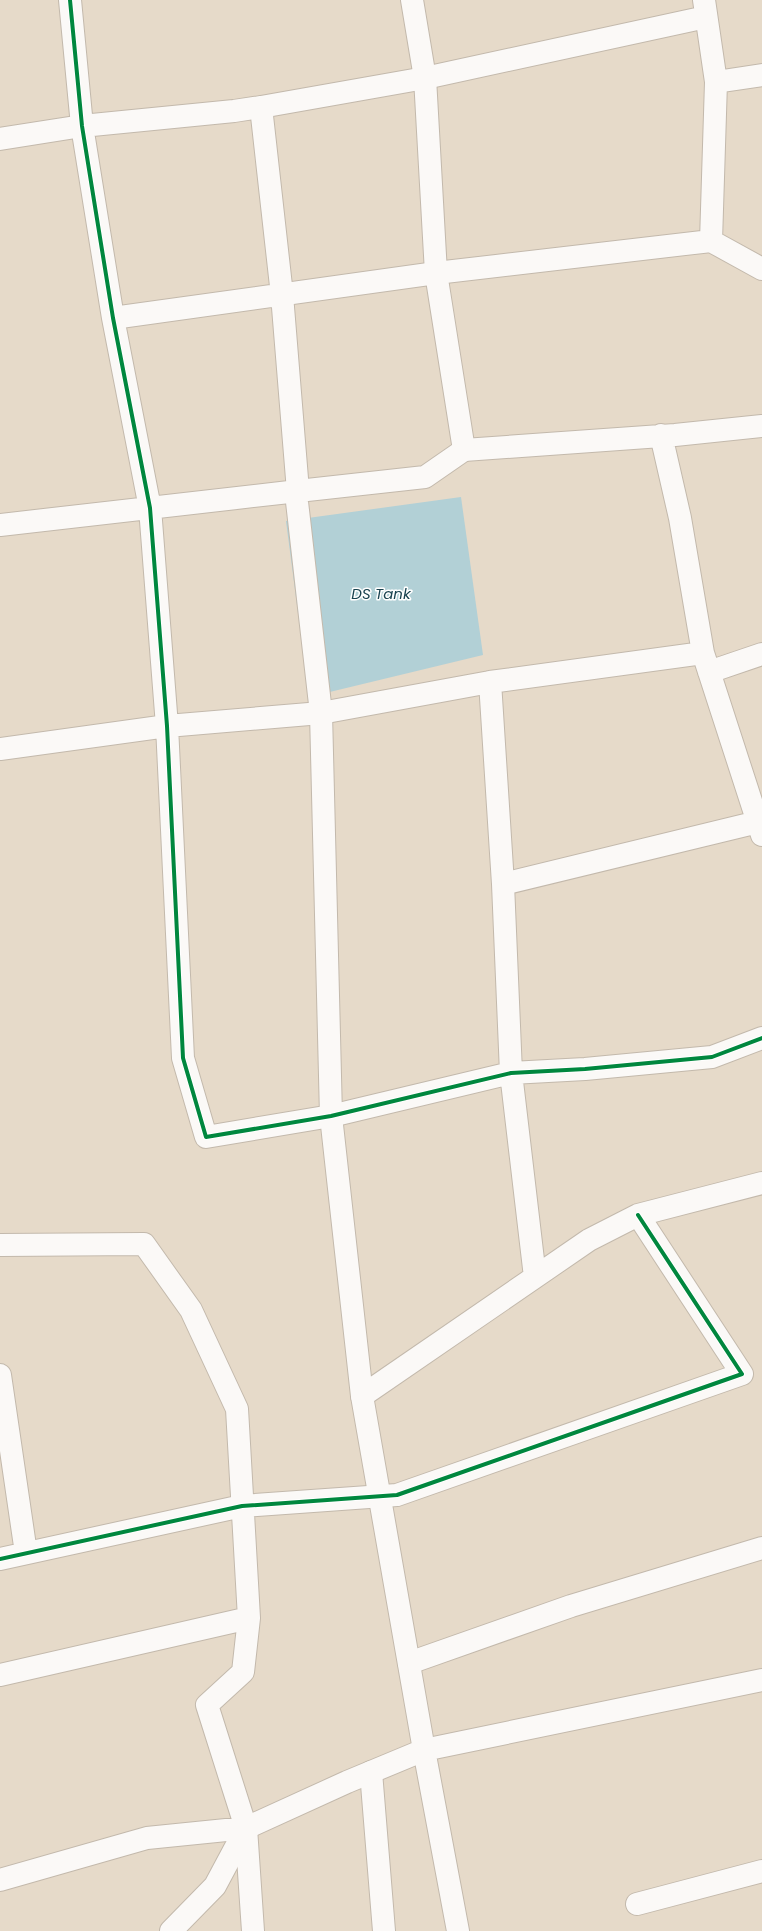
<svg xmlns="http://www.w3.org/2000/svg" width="762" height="1931" viewBox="0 0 762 1931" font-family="Poppins,sans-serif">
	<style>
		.water { fill: #b2d0d6 }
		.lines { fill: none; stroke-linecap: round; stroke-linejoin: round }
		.street-casing { stroke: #c3b9ac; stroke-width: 24 }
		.secondary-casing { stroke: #c3b9ac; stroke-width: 24 }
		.street { stroke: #fbf9f7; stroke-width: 22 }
		.secondary { stroke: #fbf9f7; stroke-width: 22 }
		.cycleway-casing { stroke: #fff; stroke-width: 6 }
		.cycleway { stroke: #00873e; stroke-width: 4 }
		.labels { text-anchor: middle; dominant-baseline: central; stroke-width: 3; stroke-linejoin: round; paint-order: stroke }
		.water-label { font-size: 15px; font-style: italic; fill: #19424f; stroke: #fff }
	</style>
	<rect width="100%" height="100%" fill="#e6dac9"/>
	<path class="water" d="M461,497L483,655L309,697L286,521Z"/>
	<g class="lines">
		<defs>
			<path id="street" d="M70,0L82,126L113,318L150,508L167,726L183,1058L206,1137L331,1116L511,1073L585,1069L712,1057L762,1038
				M716,82L762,75
				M0,139L82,126L234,111L261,107L425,78L706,17
				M711,241L762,269
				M113,318L436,273L711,241L716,82L704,0
				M661,435L680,518L703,653L762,835
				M464,450L675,435L762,426
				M0,525L298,491L282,295L261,107
				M709,672L762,654
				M490,682L503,884L511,1073L535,1277
				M0,749L167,726L321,713L490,682L703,653
				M503,884L758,822
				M0,1245L144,1244L191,1310L237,1409L249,1618L243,1672L207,1705L246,1828L253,1931
				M0,1375L26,1553
				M362,1396L589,1240L638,1215L762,1183
				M0,1559L242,1506L397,1495L742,1374L638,1215
				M409,1663L571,1606L762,1548
				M0,1675L249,1618
				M371,1772L384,1931
				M0,1880L147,1838L246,1828
				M637,1904L762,1871
				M458,1931L424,1750L762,1680"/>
			<path id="secondary" d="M171,1931L215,1886L246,1828L347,1782L424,1750L362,1396L331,1116L321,713L296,493L298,491L425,477L464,450L436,273L425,78L412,0"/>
		</defs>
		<use href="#street" class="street-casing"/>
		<use href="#secondary" class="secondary-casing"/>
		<use href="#street" class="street"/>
		<use href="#secondary" class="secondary"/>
		<defs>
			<path id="cycleway" d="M70,0L82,126L113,318L150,508L167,726L183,1058L206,1137L331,1116L511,1073L585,1069L712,1057L762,1038
				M0,1559L242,1506L397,1495L742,1374L638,1215"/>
		</defs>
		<use href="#cycleway" class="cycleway-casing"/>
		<use href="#cycleway" class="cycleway"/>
	</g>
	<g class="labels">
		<g class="water-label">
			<text x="381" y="593">DS Tank</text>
		</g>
	</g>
</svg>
